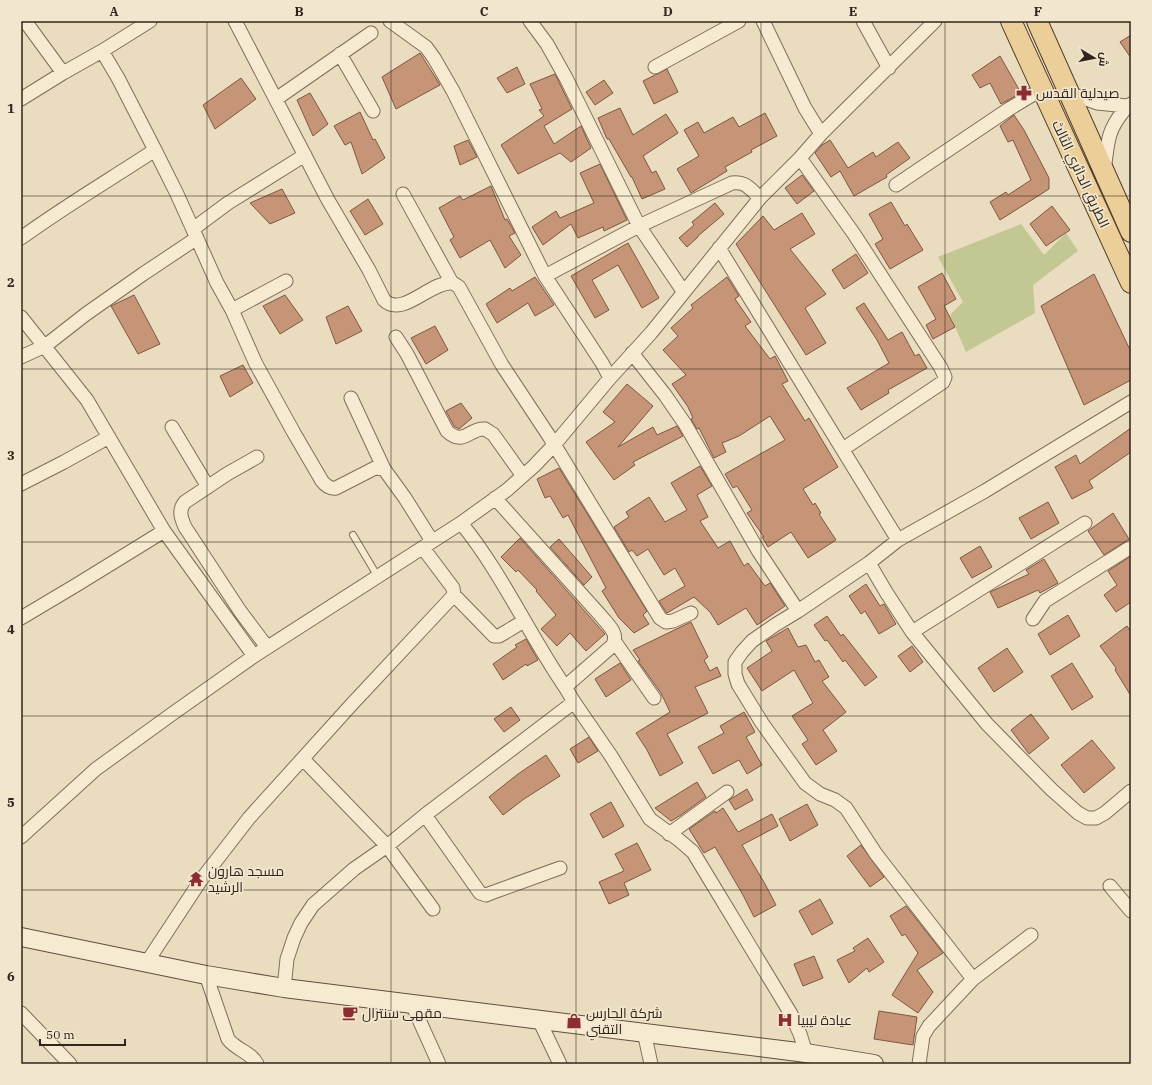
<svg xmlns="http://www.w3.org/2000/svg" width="1152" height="1085" viewBox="0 0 1152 1085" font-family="'IBM Plex Serif',Cairo,serif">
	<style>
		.green { fill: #c3c794 }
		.building { fill: #c69577; stroke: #7f5740 }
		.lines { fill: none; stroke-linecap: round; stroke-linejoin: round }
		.lane-casing { stroke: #816d59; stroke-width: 8 }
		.street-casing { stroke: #816d59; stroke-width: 15 }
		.secondary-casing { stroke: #634e3c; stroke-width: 20 }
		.primary-casing { stroke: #4f3c2d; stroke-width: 22 }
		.lane { stroke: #f6ead1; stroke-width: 6 }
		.street { stroke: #f6ead1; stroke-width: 13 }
		.secondary { stroke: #f6ead1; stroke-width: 18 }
		.primary { stroke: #eccf98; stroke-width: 20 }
		.grid { fill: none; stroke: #32261c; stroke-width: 1; stroke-opacity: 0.55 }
		.labels { text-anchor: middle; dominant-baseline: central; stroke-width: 3.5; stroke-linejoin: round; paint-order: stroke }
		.poi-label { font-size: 14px; fill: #32261c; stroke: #f2e6ce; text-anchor: start }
		.street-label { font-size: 14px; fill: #32261c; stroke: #f2e6ce }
		.neatline { fill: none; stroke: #32261c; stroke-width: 1.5 }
		.grid-label { font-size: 13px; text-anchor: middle; font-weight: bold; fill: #32261c }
	</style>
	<rect width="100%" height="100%" fill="#eadcbf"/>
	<path class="green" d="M1021,224L1044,255L1066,233L1078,251L1033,285L1035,313L966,352L950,315L963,302L938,257Z"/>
	<path class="building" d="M1131,35V58L1120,42Z
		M420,53L440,85L396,109L382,77Z
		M1000,56L1021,93L1001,104L990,83L980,88L972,75Z
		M517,67L525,84L507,93L497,78Z
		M667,69L678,92L654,104L643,81Z
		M555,74L572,109L544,126L554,144L581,126L591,148L571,162L560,153L518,174L501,145L544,116L539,110L542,109L530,84Z
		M241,78L256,99L215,129L203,105Z
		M604,80L613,93L595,105L586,92Z
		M310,93L328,124L313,136L297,100Z
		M620,108L633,135L666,114L678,133L643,156L652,173L656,171L665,189L642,199L632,177H631L609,139H607L598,118Z
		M360,112L373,140L375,139L385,158L362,174L351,142L345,145L334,126Z
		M765,113L777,136L751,150L752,152L725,167L727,171L691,193L677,169L699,156L684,130L698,122L704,133L733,117L739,127Z
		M1014,115L1024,130L1049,178V189L1000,220L990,202L1006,192L1008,195L1031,180L1013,140L1008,142L1000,126Z
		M468,140L477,157L460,165L454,146Z
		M830,140L848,168L873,152L876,157L898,142L910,158L886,175L887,177L854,196L840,171L831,177L815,153L822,145Z
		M600,164L627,220L604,231L603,227L578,238L571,224L543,245L532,227L556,211L560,218L594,203L580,173Z
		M802,175L814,191L797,204L785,188Z
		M491,186L505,220L507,219L515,233L509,236L521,255L505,268L490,240L460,258L450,240L454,237L439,208L460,196L463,200Z
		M282,189L295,213L270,224L250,203Z
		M368,199L383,224L365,235L350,211Z
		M891,202L905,226L907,224L923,250L890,269L875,244L883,239L869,214Z
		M715,203L724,214L698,236V237L687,247L679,238L694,225L692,222Z
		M1052,206L1070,230L1046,246L1030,224Z
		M802,213L815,234L790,249L826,294L805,308L826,343L806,355L736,244L763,216L774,230Z
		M628,243L659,298L642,308L618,265L592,280L609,310L595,318L571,276Z
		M856,254L868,273L844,289L832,270Z
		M942,273L956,299L944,306L955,327L933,339L926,325L936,319L918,287Z
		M1094,274L1131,352V380L1084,405L1041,306Z
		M535,277L554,305L535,316L528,303L497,323L486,304L510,288L512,291Z
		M727,277L739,296L735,299L751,322L745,326L770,359L775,356L788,381L782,384L805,421L809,418L838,467L803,489L813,505L815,503L821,513L819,514L836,540L808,558L791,532L768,547L762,537H764L747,513L752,510L737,486L733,488L725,474L785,440L770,416L739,436L722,443L726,452L714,458L699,428L697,429L691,419L693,418L688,407L672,384L686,375L663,350L678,336L671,328L693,308L691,305Z
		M134,295L160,344L138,354L111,306Z
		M285,295L303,320L280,334L263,306Z
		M864,303L888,340L902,332L915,356L919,354L927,368L888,390L889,393L861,410L847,388L889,363L877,340L856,308Z
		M348,306L362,331L336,344L326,317Z
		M435,326L448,350L426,364L411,338Z
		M243,365L253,383L230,397L220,376Z
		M627,384L653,406L618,447L653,427L657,435L677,426L683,436L633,462L635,465L614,480L586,442L615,422L603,412Z
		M461,403L472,418L459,429L454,426L446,411Z
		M1131,428V452L1089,481L1093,488L1072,499L1055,467L1076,455L1080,464Z
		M700,466L712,486L697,495L708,517L700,521L718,548L730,541L744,566L748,563L765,586L770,583L785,606L757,625L746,608L718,625L710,612L694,597L667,613L666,612L659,601L685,586L675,568L664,575L648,549L637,556L632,550L629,552L614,527L629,517L626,512L649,497L665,522L687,510L671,483Z
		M559,468L647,611L643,615L649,624L634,633L619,618L602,591L606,588L568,515L563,518L550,496L545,498L537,479Z
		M1048,502L1059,523L1031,539L1019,518Z
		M1113,513L1129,539L1104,555L1088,531Z
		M520,538L605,634L586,651L570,633L557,646L541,629L556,615L536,591L537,590L518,570L516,572L501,557Z
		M559,539L592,577L584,585L550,547Z
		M980,546L992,567L972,578L960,558Z
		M1131,556V602L1116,612L1104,595L1117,585L1108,571Z
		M1044,559L1058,583L1040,593L1038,590L998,608L990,592L1029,574L1026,570Z
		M866,584L880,606L884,604L896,624L879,634L865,611L861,614L849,596Z
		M1068,615L1080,636L1050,655L1038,634Z
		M827,616L841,636L843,634L877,677L865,686L845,660L843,662L827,640L825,641L814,625Z
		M691,622L708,657L704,660L710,671L717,667L721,676L695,687L708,713L667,734L683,763L660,776L647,750L636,733L670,712L661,693L638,661L640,660L633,650Z
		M1127,626L1131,632V696L1115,670L1116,668L1100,646Z
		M788,628L798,647L806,645L815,662L819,660L829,677L822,681L846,712L823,730L837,751L816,765L802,744L808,740L792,716L813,703L794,670L762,691L747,668L772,651L766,641Z
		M526,639L538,660L527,666L526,664L503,680L493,664L517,647L515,645Z
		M912,646L923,662L910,672L898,656Z
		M1007,648L1023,672L994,692L978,668Z
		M620,663L631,680L606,697L595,679Z
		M1072,663L1093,697L1072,710L1051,676Z
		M511,707L520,720L504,732L494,719Z
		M744,712L755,732L746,737L762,765L747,774L739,760L713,774L698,747L724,733L720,726Z
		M1031,714L1049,738L1029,754L1011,730Z
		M589,737L598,751L578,763L570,749Z
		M1092,740L1115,768L1084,793L1061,765Z
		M546,755L560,776L524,799L503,815L489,797L518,774Z
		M697,782L706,797L681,815L671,821L655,808Z
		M747,789L753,800L735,810L729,800Z
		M611,802L624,826L603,838L590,814Z
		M807,804L818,825L790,841L779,819Z
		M723,808L738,832L772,814L778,826L742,845L765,884L776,905L754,917L743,895L715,847L704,853L689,829L715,811L716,813Z
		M637,843L651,870L624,883L629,895L609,904L599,882L624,871L615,854Z
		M861,845L884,877L870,887L847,856Z
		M820,899L833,923L812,935L799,911Z
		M906,906L943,953L917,970L933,992L918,1013L892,995L918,953L905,934L902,936L890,916Z
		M868,938L884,962L869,972L867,968L849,983L837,960L855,951L853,948Z
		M814,956L823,978L803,986L794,964Z
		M879,1011L917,1017L913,1045L874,1039Z"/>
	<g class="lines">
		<defs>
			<path id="lane" d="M353,535L378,577"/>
			<path id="street" d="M25,21L63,73
				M235,21L328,200L369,270L384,300C402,318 430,282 451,283C454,283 456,285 459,287L502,365L549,436L660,618L666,622L673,621L691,613
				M390,21L426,47L434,58L453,91L545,276L602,363L610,378
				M530,21L547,44L566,78L639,226L683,291
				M763,21L805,108L821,134
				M863,21L889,68
				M102,51L118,78L155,150L177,194L217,283L232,310L256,364L294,433L322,481C326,486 330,489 336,488L375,468L384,469L405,498L432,541
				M340,54L373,111
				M655,67L739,21
				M1069,93L1097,103L1127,106
				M21,99L63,73L102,51L150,21
				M276,99L371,33
				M800,158L854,234L941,368L945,377L943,382L843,449
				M1104,170C1108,146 1106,133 1122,113C1125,109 1127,106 1131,104
				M896,185L1009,109L1042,89
				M403,194L452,283
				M193,229L228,203L305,155
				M21,238C65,206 111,179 155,150
				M719,248L898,540
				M545,276L639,226L732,183C746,181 750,189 760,198
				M232,310L286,281
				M21,317L87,400L164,531L254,656
				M396,337L407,354L447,431C464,447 470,427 485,429C487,430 490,433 493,434L523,476
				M632,353L665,395L685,424L759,552L798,611
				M21,357L45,346L86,314L143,274L197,238
				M351,398L384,469
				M172,427L208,487
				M257,457L227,474L185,502C178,510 181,518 185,527L240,611L267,647
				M21,484L64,462L109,437
				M495,498L601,616C608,625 620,634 612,646L565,687L574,702
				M461,523C502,573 528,633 565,687
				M869,563L886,592L912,632L987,724L1052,790L1078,813L1087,818H1096L1105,813L1131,791
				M454,595L494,636H499L524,621
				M21,618L78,584L164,531
				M1033,619L1045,601L1131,547
				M912,632L1085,523
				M615,642L654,698
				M303,759L387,846L433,909
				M425,815L480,893L486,895L491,893L560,868
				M669,834L727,792
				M21,837L96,769L172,714L254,656L461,523L507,490L534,466L554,445L610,378L651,333L760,198L800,158L821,134L935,21
				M1110,886L1131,911
				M147,962L201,880L249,818L352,704L454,595L453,588L423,548
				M206,975L228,1039C236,1050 251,1052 257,1064
				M973,979L876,854L846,808L835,800L820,794L805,783L762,723L738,684L735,674V662L742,652L752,641L775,625L798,611L869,563L898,540L985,491L1131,402
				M284,988L287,959L294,938L301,923L313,905L354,869L387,846L425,815L574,702L611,756L650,819L679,840L693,852L791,1014L800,1034L806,1053
				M412,1004L439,1064
				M21,1013L70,1064
				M539,1020L560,1064
				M644,1032L651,1064
				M919,1064L923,1036L929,1026L973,979L1031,935"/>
			<path id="secondary" d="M21,937L206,975L284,988L806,1053L874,1064"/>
			<path id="primary" d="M1011,21L1131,283
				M1037,21L1131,232"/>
		</defs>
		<use href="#lane" class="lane-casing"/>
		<use href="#street" class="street-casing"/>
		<use href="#secondary" class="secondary-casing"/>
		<use href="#primary" class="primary-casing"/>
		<use href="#lane" class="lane"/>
		<use href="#street" class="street"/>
		<use href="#secondary" class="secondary"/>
		<use href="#primary" class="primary"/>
	</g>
	<path class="grid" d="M207,21V1064M391,21V1064M576,21V1064M761,21V1064M945,21V1064M21,196H1131M21,369H1131M21,542H1131M21,716H1131M21,890H1131"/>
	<defs>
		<symbol id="pharmacy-bare" viewBox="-9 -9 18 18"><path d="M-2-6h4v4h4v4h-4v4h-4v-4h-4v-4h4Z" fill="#8c2d31" stroke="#f2e6ce" stroke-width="2.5" paint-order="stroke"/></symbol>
		<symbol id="temple-bare" viewBox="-9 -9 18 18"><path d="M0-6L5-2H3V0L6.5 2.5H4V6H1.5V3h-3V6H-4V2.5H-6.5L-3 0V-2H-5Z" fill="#8c2d31" stroke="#f2e6ce" stroke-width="2.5" paint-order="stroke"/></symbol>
		<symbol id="cafe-bare" viewBox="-9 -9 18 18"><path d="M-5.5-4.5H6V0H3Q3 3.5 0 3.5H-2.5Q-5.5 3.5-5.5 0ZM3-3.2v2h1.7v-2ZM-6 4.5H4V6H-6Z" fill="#8c2d31" stroke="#f2e6ce" stroke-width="2.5" paint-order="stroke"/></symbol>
		<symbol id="hospital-bare" viewBox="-9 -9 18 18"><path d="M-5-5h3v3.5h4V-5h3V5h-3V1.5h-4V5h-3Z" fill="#8c2d31" stroke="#f2e6ce" stroke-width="2.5" paint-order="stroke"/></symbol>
		<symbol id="shop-bare" viewBox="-9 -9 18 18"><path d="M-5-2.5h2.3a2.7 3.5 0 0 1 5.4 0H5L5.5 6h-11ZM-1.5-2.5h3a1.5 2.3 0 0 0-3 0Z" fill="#8c2d31" stroke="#f2e6ce" stroke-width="2.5" paint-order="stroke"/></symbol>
	</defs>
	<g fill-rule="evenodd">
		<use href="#pharmacy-bare" x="1013" y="82" width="22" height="22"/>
		<use href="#temple-bare" x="185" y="868" width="22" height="22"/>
		<use href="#cafe-bare" x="339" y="1002" width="22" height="22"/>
		<use href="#hospital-bare" x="774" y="1009" width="22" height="22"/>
		<use href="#shop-bare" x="563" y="1010" width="22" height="22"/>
	</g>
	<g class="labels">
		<g class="poi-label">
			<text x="1036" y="93">صيدلية القدس</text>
			<text x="208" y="871">مسجد هارون<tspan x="208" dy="16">الرشيد</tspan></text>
			<text x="362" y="1013">مقهى سنترال</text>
			<text x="586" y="1013">شركة الحارس<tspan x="586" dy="16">التقني</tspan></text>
			<text x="797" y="1020">عيادة ليبيا</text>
		</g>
		<g class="street-label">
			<text transform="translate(1081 174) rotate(65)">الطريق الدائري الثالث</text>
		</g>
	</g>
	<rect width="1152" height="1085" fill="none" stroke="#f2e6ce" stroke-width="44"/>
	<g transform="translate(1094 58) rotate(100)" stroke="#f2e6ce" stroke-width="3" paint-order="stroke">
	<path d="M0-3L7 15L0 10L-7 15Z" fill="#32261c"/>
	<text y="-6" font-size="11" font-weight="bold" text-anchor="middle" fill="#32261c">ش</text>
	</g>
	<path d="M40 1039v6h85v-6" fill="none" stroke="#32261c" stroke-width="2"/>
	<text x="46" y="1039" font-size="12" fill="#32261c" stroke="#f2e6ce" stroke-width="3" paint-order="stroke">50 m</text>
	<rect x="22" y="22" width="1108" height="1041" class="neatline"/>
	<g class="grid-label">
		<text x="114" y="16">A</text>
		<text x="299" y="16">B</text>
		<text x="484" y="16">C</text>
		<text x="668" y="16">D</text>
		<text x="853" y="16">E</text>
		<text x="1038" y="16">F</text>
		<text x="11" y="113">1</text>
		<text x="11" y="287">2</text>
		<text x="11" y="460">3</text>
		<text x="11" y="634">4</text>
		<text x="11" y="807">5</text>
		<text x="11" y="981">6</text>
	</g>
</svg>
